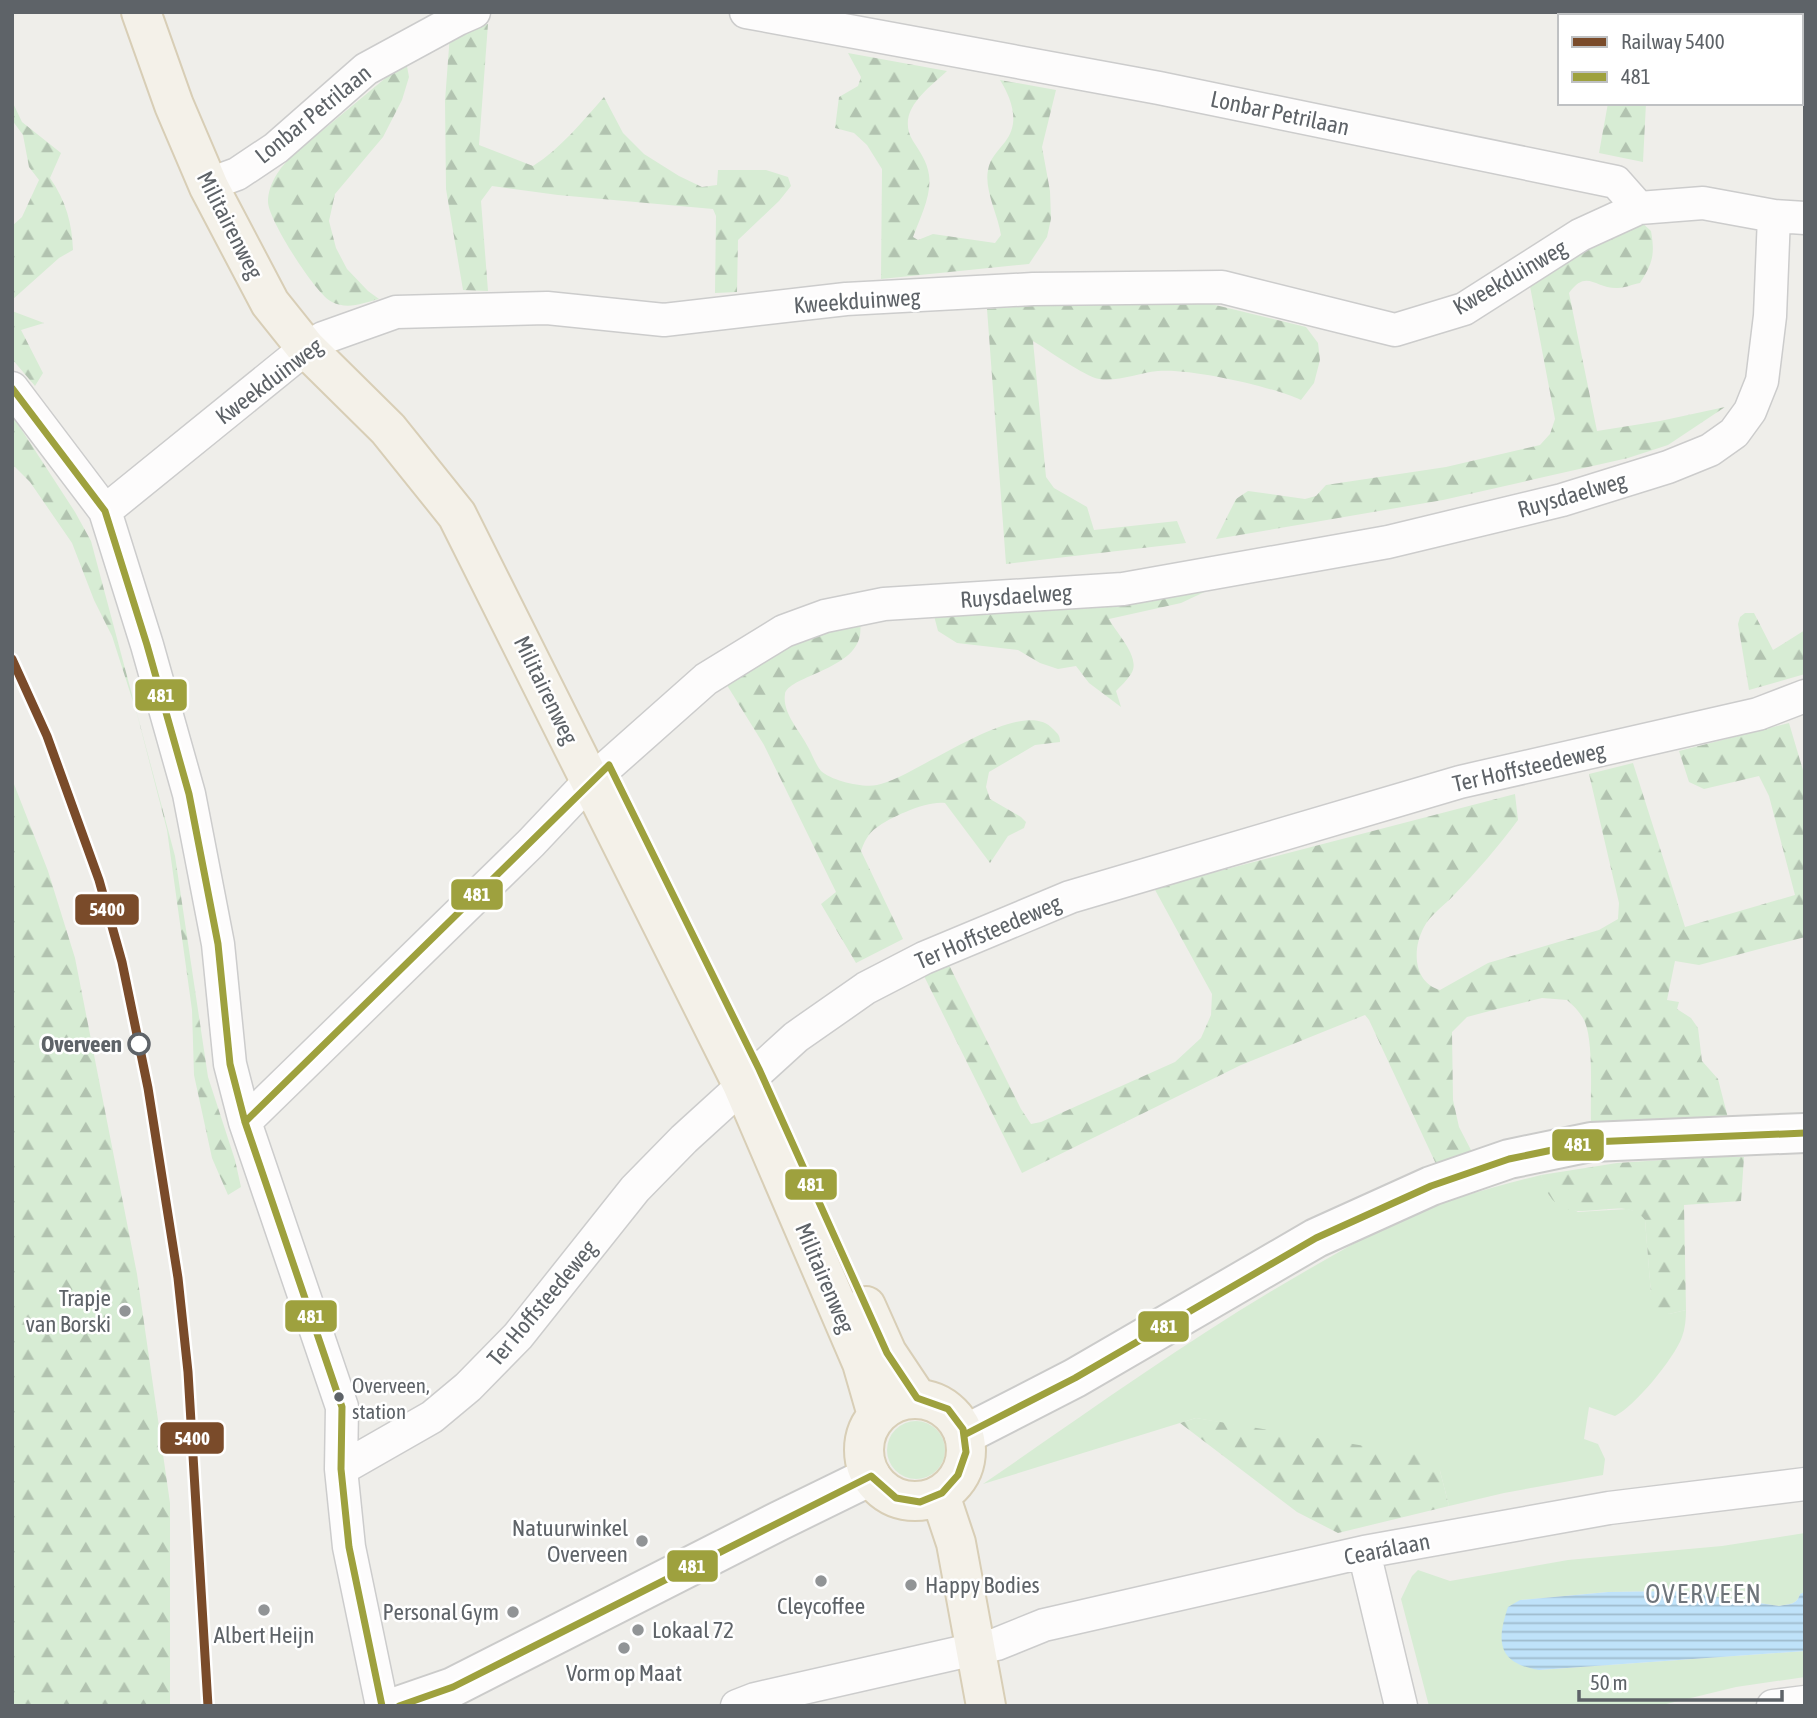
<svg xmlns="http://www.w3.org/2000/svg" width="1817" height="1718" viewBox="0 0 1817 1718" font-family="'Asap Condensed',sans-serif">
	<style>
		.grass { fill: #d7ecd4 }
		.forest { fill: url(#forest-firs) }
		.water { fill: url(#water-rules) }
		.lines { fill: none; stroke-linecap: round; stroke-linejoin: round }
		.street-casing { stroke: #ccc; stroke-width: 35 }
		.secondary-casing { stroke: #cbcbca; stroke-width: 42 }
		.primary-casing { stroke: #d8ceb6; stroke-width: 42 }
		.street { stroke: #fdfcfc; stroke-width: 32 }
		.secondary { stroke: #fdfcfc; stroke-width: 38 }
		.primary { stroke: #f4f1e9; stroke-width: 38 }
		.bus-1-casing { stroke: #fff; stroke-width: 12 }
		.bus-1 { stroke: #9ea13e; stroke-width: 7 }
		.rail-1-casing { stroke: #fff; stroke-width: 14 }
		.rail-1 { stroke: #7a4b2a; stroke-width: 9 }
		.stop-dot { fill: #fff; stroke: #5e6368; stroke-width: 3.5 }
		.poi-dot { fill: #919496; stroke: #fff; stroke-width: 2.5 }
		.bus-dot { fill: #5e6368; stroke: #fff; stroke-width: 2.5 }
		.labels { text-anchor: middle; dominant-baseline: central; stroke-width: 5; stroke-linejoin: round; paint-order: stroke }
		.bus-label { font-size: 21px; fill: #5e6368; stroke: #fff; text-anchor: start }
		.street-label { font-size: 23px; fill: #5e6368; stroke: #fff }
		.stop-label { font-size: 23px; font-weight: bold; fill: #5e6368; stroke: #fff; text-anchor: end }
		.poi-label { font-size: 23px; fill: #5e6368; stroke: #fff; text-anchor: end }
		.quarter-label { font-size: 26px; letter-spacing: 2px; fill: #6f757b; stroke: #fff }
		.line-badge { stroke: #fff; stroke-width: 2.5 }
		.badge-label { font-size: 19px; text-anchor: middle; font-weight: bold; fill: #fff }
	</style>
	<defs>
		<pattern id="forest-firs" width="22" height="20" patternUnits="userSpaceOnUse" patternTransform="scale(1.75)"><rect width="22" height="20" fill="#d7ecd4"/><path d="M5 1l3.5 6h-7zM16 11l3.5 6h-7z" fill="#b2c3b0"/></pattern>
		<pattern id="water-rules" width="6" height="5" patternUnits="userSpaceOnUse" patternTransform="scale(1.75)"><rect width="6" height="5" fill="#bfe2f9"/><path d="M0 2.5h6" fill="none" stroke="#9ebbcd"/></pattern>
	</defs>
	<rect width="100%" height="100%" fill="#efeeea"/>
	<path class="grass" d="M1541,1175L1550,1197L1578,1212L1627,1209L1639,1212L1645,1220L1651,1293L1669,1314L1686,1310C1686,1319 1685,1329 1682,1337C1674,1359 1634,1407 1615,1416L1589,1407L1584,1439L1598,1444L1605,1459L1603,1475L1504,1493L1449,1506L1440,1471L1307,1438L1196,1418L983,1484C1091,1410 1197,1333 1311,1268C1341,1251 1372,1232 1404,1218C1448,1199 1494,1187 1541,1175Z
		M887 1450a29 29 0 1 1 58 0a29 29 0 1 1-58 0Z
		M1805,1533V1592L1800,1594C1797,1605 1789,1604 1779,1606L1679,1591L1608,1592L1520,1600L1539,1670L1805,1651V1677L1736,1687L1658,1706H1429L1401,1599L1412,1576L1418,1570L1450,1581L1568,1560L1722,1546Z"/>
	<path class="forest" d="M488,24L479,145L533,166C561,148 582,122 604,97L623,133L644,154L679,176L702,187L717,185L718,170H766L788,177L791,186L779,201L738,240L737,292L715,293L716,216L713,209L558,195L492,186L481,201L488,291L463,290L446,189L445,101L450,34L461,29Z
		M848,53L947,71C928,89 895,111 913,141C920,152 927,161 929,175C932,195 920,218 913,237L918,240L933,234L995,243L1001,235C998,215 984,190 988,170C990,158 998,151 1005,142C1021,122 1011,98 1000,80L1056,90L1042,147L1050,191L1051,219L1047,237L1029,264L881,279L882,169L867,145L854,133L835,128L839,97L858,86L861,77Z
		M406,61L409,77L402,100L383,137L335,194L329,221L336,248L347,269L368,291L379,299C363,303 348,310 332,302C316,295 268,219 268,202C268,184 280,167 293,155Z
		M12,101L22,122L61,153L50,178C66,201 72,223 73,250L59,258L12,300V226L22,217L39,180L29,167L23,135L12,120Z
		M1608,103H1646L1643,162L1599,153Z
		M1638,219L1651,231C1655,254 1653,263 1640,283C1633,284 1625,288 1618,288C1595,289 1587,268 1569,293L1597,431L1660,421L1725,407L1668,445L1628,458L1443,500L1216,539L1236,499L1248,491L1305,499L1316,496L1326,485L1446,467L1540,445L1550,434L1555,419L1529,281Z
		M1145,298L1207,303L1306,327L1318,343L1320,360L1314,383L1301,400C1270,386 1190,368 1158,371C1138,373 1118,382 1099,379C1084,376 1048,350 1033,341L1046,477L1054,488L1087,507L1094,530L1177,521L1186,543L1006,564L987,309Z
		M12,311L44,323L21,330L43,373L35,386L12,359Z
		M12,415L75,512L91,541L175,856L208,1077L235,1160L241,1187L228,1195L212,1158L194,1075L192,1010L167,830L137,714L112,636L94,600L72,543L30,482L12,464Z
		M1213,588L1181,603L1109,619C1116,633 1142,658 1131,674C1127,680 1121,686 1116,691L1121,707L1089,683L1076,666L1058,669L1040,663L1018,650L957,643L938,631L933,612Z
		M1745,613H1754L1773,650L1805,630V674L1749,690L1738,624L1740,617Z
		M861,623C860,628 861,635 859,639C850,670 788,677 785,694C782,713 800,731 808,747C812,754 816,765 821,771C832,781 863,788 877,785C915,778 1022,693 1053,729C1058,734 1060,735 1060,742L1035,745L989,772L986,787L990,799L1021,817L1026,822L1024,828L1008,836L990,863L945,803C928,800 890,817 876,828C868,834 864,842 861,851L903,939L856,963L821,904L836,892L764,745L725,682C772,654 806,632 861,623Z
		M1789,723L1805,777V937L1699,965L1675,961L1667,1000L1679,1002L1677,1009L1691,1018L1698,1028L1702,1061L1718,1079L1728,1118L1591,1123C1590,1097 1594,1045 1585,1022C1581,1013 1574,1006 1567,1000L1542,998L1497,1009L1467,1017L1452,1032L1453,1100L1459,1127L1472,1152L1436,1164L1369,1020L1365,1015L1241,1065L1022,1173L924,976L948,963L1021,1109L1031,1124L1041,1122L1175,1062L1201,1038L1211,1015L1212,994L1154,888L1515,794L1518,820C1498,847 1477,871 1454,895C1445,905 1430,915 1424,927C1412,949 1413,982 1440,990L1488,963L1599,930L1618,919L1619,903L1589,774L1633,763L1685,927L1795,895L1769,796L1759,776L1704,789L1689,782L1679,751Z
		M12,779L48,871L75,958L137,1274L170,1503V1706H12Z
		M1708,1157H1744L1741,1201L1684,1205L1686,1310L1669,1314L1657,1308L1651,1294L1645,1220C1623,1191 1572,1231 1549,1195C1545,1189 1543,1181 1541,1175L1617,1163Z
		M1196,1418L1431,1457L1440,1471L1449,1506L1338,1533L1297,1512L1180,1423Z"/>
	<path class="water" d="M1679,1591L1779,1606C1789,1604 1797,1605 1800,1594L1805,1592V1651L1539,1670C1498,1663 1496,1642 1508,1607L1520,1600L1608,1592Z"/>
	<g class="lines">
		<defs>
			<path id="street" d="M746,12L1159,88L1616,182L1639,208
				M226,178L237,174L276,148L366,69L458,19L474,12
				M12,388L105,511L147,645L189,794L218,944L230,1064L245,1122L342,1407L341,1469L349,1547L382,1706
				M105,511L306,348L323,338L396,312L547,308L664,320L846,299L1033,289L1222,287L1395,330L1464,309L1580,235L1639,208L1703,203L1774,216L1805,218
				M245,1122L531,843L582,789L706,679L784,631L825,616L884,604L1123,589L1388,542L1562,500L1668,467L1710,450L1734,433L1750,411L1762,381L1770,316L1774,216
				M341,1469L432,1417L468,1387L518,1336L635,1189L684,1139L796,1037L866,988L924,958L1070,897L1460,782L1758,714L1805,696
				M1364,1552L1401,1706
				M737,1706L755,1699L997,1644L1044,1625L1364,1552L1609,1508L1805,1484
				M1773,1706L1805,1702"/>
			<path id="secondary" d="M964,1435L1075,1378L1316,1238L1431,1186L1509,1159L1591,1142L1805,1133
				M398,1706L453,1687L779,1521L871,1476"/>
			<path id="primary" d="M141,12L174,105L209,187L270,303L306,348L388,429L457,515L742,1084L862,1363L877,1415
				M866,1306L887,1353L917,1398
				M864 1450a51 51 0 1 1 102 0a51 51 0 1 1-102 0Z
				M940,1495L956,1543L986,1706"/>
		</defs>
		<use href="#street" class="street-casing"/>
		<use href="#secondary" class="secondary-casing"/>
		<use href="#primary" class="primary-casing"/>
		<use href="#street" class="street"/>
		<use href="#secondary" class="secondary"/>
		<use href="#primary" class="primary"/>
		<defs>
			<path id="bus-1" d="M12,388L105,511L147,645L189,794L218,944L230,1064L245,1122L342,1407L341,1469L349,1547L382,1706
				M245,1122L609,765L759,1069L887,1353L917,1398L948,1409L963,1429L966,1452L958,1475L942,1493L920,1502L896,1498L871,1476L453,1687L399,1706
				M964,1435L1075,1378L1316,1238L1431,1186L1509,1159L1591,1142L1805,1133"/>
		</defs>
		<use href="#bus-1" class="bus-1-casing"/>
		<use href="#bus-1" class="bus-1"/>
		<defs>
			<path id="rail-1" d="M12,659L47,736L99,880L122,962L148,1088L178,1278L188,1372L208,1706"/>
		</defs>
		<use href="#rail-1" class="rail-1-casing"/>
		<use href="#rail-1" class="rail-1"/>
	</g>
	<circle class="stop-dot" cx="139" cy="1044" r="10"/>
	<g class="poi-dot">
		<circle cx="125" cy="1311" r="7"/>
		<circle cx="642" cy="1541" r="7"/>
		<circle cx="821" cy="1581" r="7"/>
		<circle cx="911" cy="1585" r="7"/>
		<circle cx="264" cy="1610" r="7"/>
		<circle cx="513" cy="1612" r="7"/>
		<circle cx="638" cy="1630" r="7"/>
		<circle cx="624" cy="1648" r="7"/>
	</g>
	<circle class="bus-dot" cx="339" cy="1397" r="6"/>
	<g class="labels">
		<g class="bus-label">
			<text x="352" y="1385">Overveen,<tspan x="352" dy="26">station</tspan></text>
		</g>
		<g class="street-label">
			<text transform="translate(1280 113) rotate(12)">Lonbar Petrilaan</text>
			<text transform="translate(313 114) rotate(-39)">Lonbar Petrilaan</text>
			<text transform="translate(230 225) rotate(63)">Militairenweg</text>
			<text transform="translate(1510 277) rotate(-30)">Kweekduinweg</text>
			<text transform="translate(857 301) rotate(-4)">Kweekduinweg</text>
			<text transform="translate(269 381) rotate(-37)">Kweekduinweg</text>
			<text transform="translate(1572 495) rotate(-16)">Ruysdaelweg</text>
			<text transform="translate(1016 596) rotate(-4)">Ruysdaelweg</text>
			<text transform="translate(546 690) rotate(64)">Militairenweg</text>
			<text transform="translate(1529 767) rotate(-13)">Ter Hoffsteedeweg</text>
			<text transform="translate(988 932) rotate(-23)">Ter Hoffsteedeweg</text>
			<text transform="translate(825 1278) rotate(67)">Militairenweg</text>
			<text transform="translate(542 1303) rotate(-50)">Ter Hoffsteedeweg</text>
			<text transform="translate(1387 1549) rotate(-11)">Cearálaan</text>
		</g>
		<g class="stop-label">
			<text x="122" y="1044">Overveen</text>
		</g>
		<g class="poi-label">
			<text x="111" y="1298">Trapje<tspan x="111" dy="26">van Borski</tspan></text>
			<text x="628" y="1528">Natuurwinkel<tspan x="628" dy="26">Overveen</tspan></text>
			<text x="925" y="1585" text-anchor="start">Happy Bodies</text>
			<text x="821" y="1606" text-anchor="middle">Cleycoffee</text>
			<text x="499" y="1612">Personal Gym</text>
			<text x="652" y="1630" text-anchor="start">Lokaal 72</text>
			<text x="264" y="1635" text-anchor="middle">Albert Heijn</text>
			<text x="624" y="1673" text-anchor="middle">Vorm op Maat</text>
		</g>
		<g class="quarter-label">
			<text x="1704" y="1594">OVERVEEN</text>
		</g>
	</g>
	<g class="line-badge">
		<rect x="134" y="678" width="54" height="34" rx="7" fill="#9ea13e"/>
		<rect x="450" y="878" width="54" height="33" rx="7" fill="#9ea13e"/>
		<rect x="74" y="893" width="66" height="33" rx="7" fill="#7a4b2a"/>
		<rect x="1551" y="1128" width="54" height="34" rx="7" fill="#9ea13e"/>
		<rect x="784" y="1168" width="54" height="33" rx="7" fill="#9ea13e"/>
		<rect x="284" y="1299" width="54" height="34" rx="7" fill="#9ea13e"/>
		<rect x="1137" y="1310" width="53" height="33" rx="7" fill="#9ea13e"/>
		<rect x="159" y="1421" width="66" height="34" rx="7" fill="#7a4b2a"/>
		<rect x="666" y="1549" width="53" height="34" rx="7" fill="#9ea13e"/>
	</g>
	<g class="badge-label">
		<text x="161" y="702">481</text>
		<text x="477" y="901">481</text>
		<text x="107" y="916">5400</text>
		<text x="1578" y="1151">481</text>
		<text x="811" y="1191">481</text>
		<text x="311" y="1323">481</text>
		<text x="1164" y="1333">481</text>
		<text x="192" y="1445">5400</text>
		<text x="692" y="1573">481</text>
	</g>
	<rect width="1817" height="1718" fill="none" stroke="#5e6368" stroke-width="28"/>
	<rect x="1558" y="14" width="245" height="91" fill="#ffffff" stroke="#bfc1c3" stroke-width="2"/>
	<rect x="1572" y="37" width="35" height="10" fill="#7a4b2a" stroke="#bfc1c3" stroke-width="2"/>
	<text x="1621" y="49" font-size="21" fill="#5e6368">Railway 5400</text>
	<rect x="1572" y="72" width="35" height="10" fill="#9ea13e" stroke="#bfc1c3" stroke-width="2"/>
	<text x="1621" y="84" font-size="21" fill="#5e6368">481</text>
	<path d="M1579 1690v10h203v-10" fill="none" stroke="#5e6368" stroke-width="3.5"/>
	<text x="1590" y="1690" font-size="21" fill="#5e6368" stroke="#ffffff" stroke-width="5" paint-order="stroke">50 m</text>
</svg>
